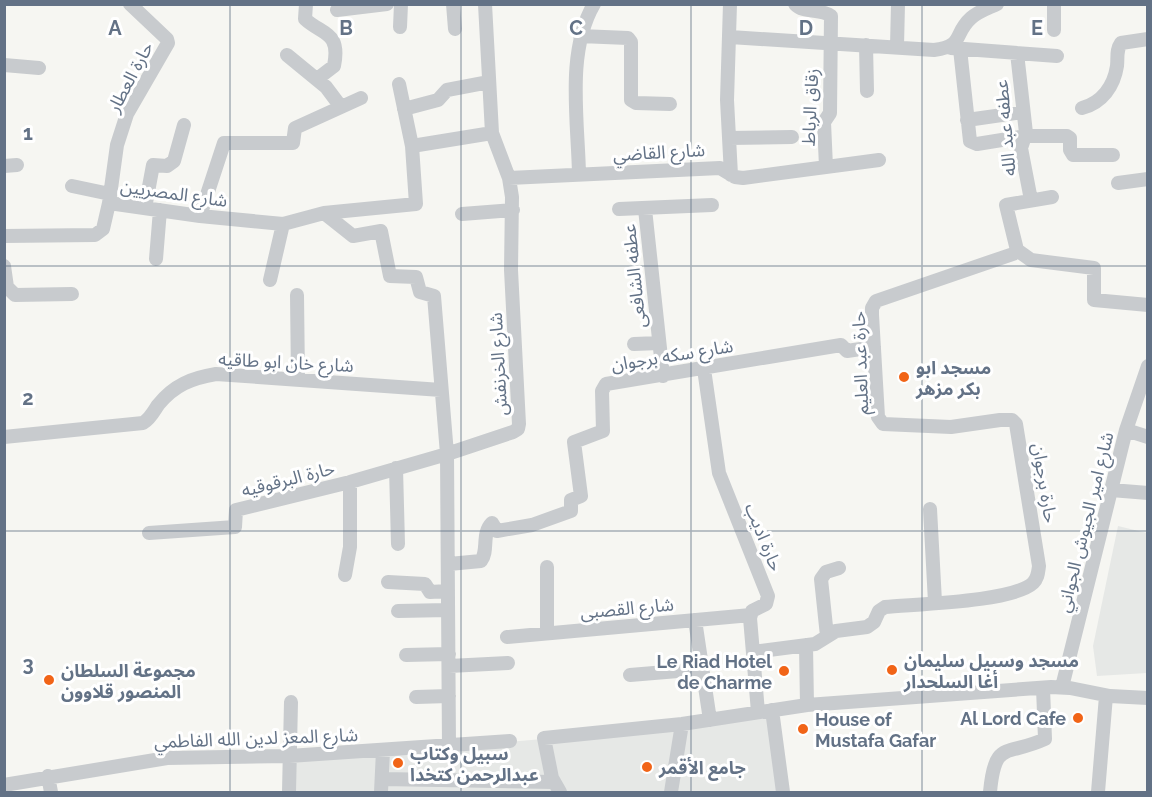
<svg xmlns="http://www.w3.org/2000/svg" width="1152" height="797" viewBox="0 0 1152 797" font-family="Raleway,'Noto Sans Arabic',sans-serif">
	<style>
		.built { fill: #e6e8e6 }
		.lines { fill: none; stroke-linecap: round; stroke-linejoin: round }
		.minor { stroke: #c8cbce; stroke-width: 14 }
		.grid { fill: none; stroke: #637286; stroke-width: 1.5; stroke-opacity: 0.55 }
		.poi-dot { fill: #f16417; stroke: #fff; stroke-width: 2 }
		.labels { text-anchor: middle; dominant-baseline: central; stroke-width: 6; stroke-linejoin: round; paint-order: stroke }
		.street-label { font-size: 18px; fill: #637286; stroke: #fff }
		.poi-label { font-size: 18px; font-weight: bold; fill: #637286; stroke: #fff; text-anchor: start }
		.grid-label { font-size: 20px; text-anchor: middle; font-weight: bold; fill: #637286; stroke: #fff; stroke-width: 6; stroke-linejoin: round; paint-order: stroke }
	</style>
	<rect width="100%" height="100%" fill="#f6f6f2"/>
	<path class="built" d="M1118,526L1147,533V673L1097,676L1093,646Z
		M769,715L782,792H287L286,761L660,729Z"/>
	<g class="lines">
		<path class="minor" d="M306,4L305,19C322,35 341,31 334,66L317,79
			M453,4L455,29
			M730,4L727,100L731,175
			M795,4C804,14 821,8 831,16L830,113L824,122L826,167
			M1054,4V30
			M337,10L387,4
			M400,27L401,4
			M580,36L628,38L631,42V100L636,103L670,104
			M730,37L934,50C965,46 953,34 971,18C979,11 989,8 997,4
			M866,45L867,91
			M897,46L898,4
			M951,48L1057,56
			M960,49L970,141L977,144L1026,136H1067L1070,138V150L1073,155H1113
			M1017,53L1026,133L1021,148L1031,200
			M287,55L326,87L341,107
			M4,65L39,68
			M1082,108C1102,103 1114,86 1117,66C1118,57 1116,50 1121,43L1148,39
			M404,109L438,100L447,90L489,82
			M967,120L1023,112
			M729,138L792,137
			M412,146L492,133
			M4,166L17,165
			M579,174C578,120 566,52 594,4
			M509,178L720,168L735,177L743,178L879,160
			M1118,183L1148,179
			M72,186L110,194
			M109,203L117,145L127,114L168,43L167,39L130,4
			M145,208L153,165L167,166L174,161L184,125
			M619,209L712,205
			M645,209L663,376
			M462,214L513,210
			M200,216L224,143H293L295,128L361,98
			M4,236L95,235L103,229L109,203L200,216L283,224L324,213L416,204L412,146L399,84
			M1017,250L1031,260L1094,268V300L1148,305
			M1017,250L1006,205L1052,197
			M156,259L160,210
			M4,266L7,287L15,295L72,294
			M270,280L283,224
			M297,295L298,379
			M634,344L659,343
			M704,369L719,473L768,596L766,604L752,611L750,618L758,712
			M1126,430L1148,437
			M4,437L143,423C150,419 154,411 158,405C174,385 192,378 216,374L441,390
			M396,468L398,544
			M1111,490L1148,493
			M930,509L935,602
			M149,533L235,527L236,510L350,482L447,454L434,296L420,292L416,277L390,276L381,231L353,236L324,213
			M449,564L481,561C489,550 481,534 492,523L497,531L532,525L571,511V500L581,496L574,442L603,431L602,391L606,384L841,345L847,351L874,347
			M345,575L350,547V482
			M388,582L425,584L430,592L448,591
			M398,611L448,610
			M695,620L710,720
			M547,633V567
			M827,636L821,579L826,572L839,568
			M507,637L751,615
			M806,645L807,705
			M753,652L815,644L836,631L867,627L874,622L879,611L885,607C915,604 1013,602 1033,583C1038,578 1038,573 1039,566L1016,424L1012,420H1000L951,427L883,424L878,417L872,315V308L876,301L1013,254L1017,250
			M406,655L449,654
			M449,666L508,663
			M630,675L702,669
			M1062,687L1126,430L1148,366
			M416,697L449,696
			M772,710L783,792
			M449,746L447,454L513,432L518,429L519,424L511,270L512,197L509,178L492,133L485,4
			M48,776L51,792
			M382,779L553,782
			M4,785L167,758L289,756L510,741
			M289,792L291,702
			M381,792L383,751
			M560,792L552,778L544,738L682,724L807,705L1051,687L1070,688L1110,696L1148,698
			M671,792L682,724
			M990,792C995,739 1006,757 1045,739L1043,688
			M1098,792L1106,696"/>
	</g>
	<path class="grid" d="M230,4V792M461,4V792M691,4V792M922,4V792M4,266H1148M4,531H1148"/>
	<g class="poi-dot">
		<circle cx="904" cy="377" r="6"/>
		<circle cx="892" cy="670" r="6"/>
		<circle cx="784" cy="671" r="6"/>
		<circle cx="49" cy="680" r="6"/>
		<circle cx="1078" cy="718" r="6"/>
		<circle cx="803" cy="729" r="6"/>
		<circle cx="398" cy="763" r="6"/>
		<circle cx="647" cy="767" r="6"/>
	</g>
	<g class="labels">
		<g class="street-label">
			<text transform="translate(130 77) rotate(-62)">حارة العطار</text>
			<text transform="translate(810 107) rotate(-87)">زقاق الرباط</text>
			<text transform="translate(1005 128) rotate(-95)">عطفه عبد الله</text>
			<text transform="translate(659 152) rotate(-3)">شارع القاضي</text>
			<text transform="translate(174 193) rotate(8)">شارع المصريين</text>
			<text transform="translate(634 276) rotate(-96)">عطفه الشافعى</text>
			<text transform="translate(672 355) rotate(-9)">شارع سكه برجوان</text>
			<text transform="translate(286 362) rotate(3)">شارع خان ابو طاقيه</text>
			<text transform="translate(860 363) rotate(-92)">حارة عبد العليم</text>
			<text transform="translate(498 364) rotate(-93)">شارع الخرنفش</text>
			<text transform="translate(288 479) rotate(-14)">حارة البرقوقيه</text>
			<text transform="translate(1045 483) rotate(81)">حارة برجوان</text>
			<text transform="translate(1085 522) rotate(-76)">شارع امير الجيوش الجواني</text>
			<text transform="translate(764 537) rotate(68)">حارة اديب</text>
			<text transform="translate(627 608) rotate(-5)">شارع القصبى</text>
			<text transform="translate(256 738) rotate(-2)">شارع المعز لدين الله الفاطمي</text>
		</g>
		<g class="poi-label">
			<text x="916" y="367">مسجد ابو<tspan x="916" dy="21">بكر مزهر</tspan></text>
			<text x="904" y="660">مسجد وسبيل سليمان<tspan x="904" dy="21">أغا السلحدار</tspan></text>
			<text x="772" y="661" text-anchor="end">Le Riad Hotel<tspan x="772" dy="21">de Charme</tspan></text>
			<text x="61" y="670">مجموعة السلطان<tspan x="61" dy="21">المنصور قلاوون</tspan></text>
			<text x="1066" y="718" text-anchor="end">Al Lord Cafe</text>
			<text x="815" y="719">House of<tspan x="815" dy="21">Mustafa Gafar</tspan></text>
			<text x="410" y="753">سبيل وكتاب<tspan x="410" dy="21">عبدالرحمن كتخدا</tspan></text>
			<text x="659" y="767">جامع الأقمر</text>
		</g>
	</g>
	<g class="grid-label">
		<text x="115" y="35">A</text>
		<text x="346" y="35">B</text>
		<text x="576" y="35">C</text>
		<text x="806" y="35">D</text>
		<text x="1037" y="35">E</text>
		<text x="28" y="140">1</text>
		<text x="28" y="405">2</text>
		<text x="28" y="671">3</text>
	</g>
	<rect width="1152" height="797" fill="none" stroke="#637286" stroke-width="12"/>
</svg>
